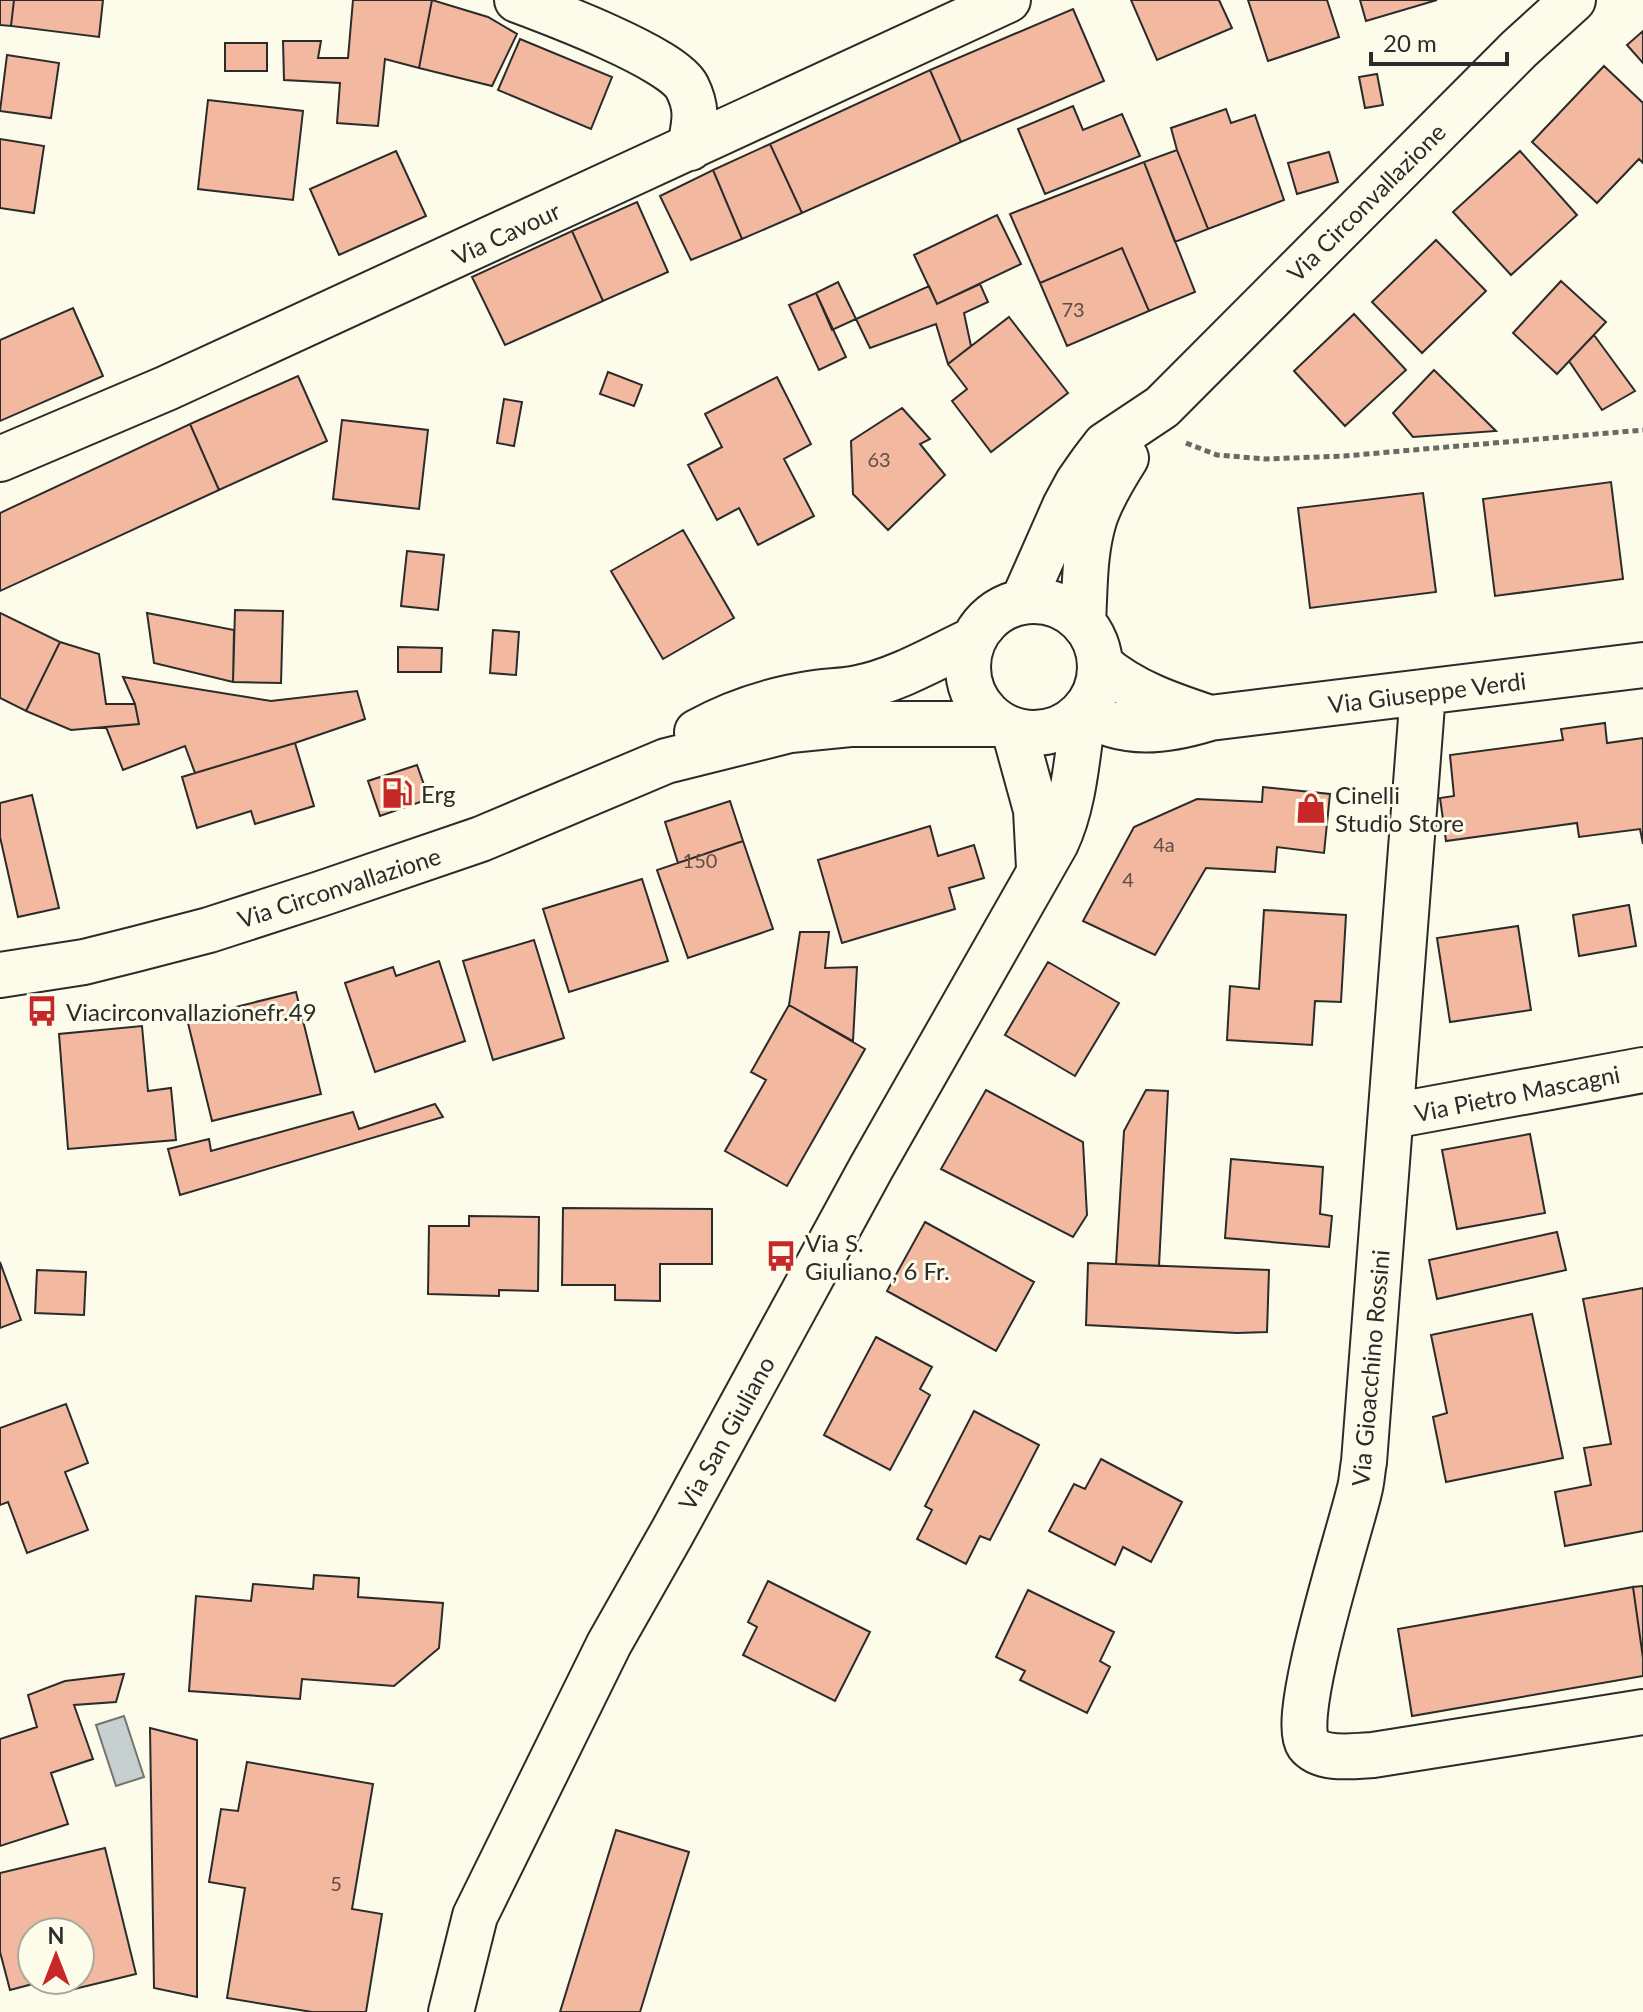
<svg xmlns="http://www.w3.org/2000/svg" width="1643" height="2012" viewBox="0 0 1643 2012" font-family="Lato,sans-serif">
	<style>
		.water { fill: #c7d0d0; stroke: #74746e; stroke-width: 2 }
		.building { fill: #f2b8a0; stroke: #2b2b2b; stroke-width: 2 }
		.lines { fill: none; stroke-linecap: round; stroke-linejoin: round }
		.minor-casing { stroke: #2b2b2b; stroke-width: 48 }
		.major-casing { stroke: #2b2b2b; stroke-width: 48 }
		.path { stroke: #6a6964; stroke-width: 5; stroke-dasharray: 6 4; stroke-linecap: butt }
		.minor { stroke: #fdfbea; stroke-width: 44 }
		.major { stroke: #fdfbea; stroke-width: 44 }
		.labels { text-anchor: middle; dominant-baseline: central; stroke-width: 6; stroke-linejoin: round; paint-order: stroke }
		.number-label { font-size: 20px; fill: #5d4e48 }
		.street-label { font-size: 24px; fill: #2b2b2b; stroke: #fdfbea }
		.poi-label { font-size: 24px; fill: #2b2b2b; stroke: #fdfbea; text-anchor: start }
	</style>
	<rect width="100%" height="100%" fill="#fdfbea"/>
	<path class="water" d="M124,1716L144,1777L116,1786L96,1725Z"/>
	<path class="building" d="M0,0H14L11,26L0,25Z
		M14,0H103L99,37L11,26Z
		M353,0H432L419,68L385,59L378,126L337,123L340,83L284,80L283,41H321L318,58H348Z
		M432,0L488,17L517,34L492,86L419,68Z
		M1131,0H1219L1232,28L1157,60Z
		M1248,0H1327L1339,37L1268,61Z
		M1360,0H1437L1366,21Z
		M1073,9L1104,81L961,142L930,70Z
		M1643,31V63L1627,45Z
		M520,39L612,77L591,129L498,90Z
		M225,43H267V71H225Z
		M7,55L59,63L51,118L0,111Z
		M1604,66L1643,103V163L1639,159L1597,203L1532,142Z
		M930,70L961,142L802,213L770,144Z
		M1377,74L1383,105L1365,108L1359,77Z
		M208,100L303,111L293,200L198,189Z
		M1073,106L1083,130L1122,114L1140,156L1045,194L1018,129Z
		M1226,109L1231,123L1255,115L1284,200L1208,229L1177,150L1171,128Z
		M0,139L44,146L34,213L0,208Z
		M770,144L802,213L742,239L713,170Z
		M1177,150L1208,229L1175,242L1144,162Z
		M396,151L426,216L339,255L310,189Z
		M1520,151L1577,215L1511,275L1453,212Z
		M1329,152L1338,182L1297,194L1288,163Z
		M1144,162L1195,292L1149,311L1122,248L1040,283L1010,214Z
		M713,170L742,239L691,260L660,196Z
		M637,202L668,272L603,301L572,231Z
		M997,215L1021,264L937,304L914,255Z
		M572,231L603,301L505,345L472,277Z
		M1436,240L1486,291L1422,353L1372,302Z
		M1122,248L1149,311L1067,346L1040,283Z
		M1561,281L1606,322L1557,374L1513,333Z
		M838,282L856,319L832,330L816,293Z
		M980,284L988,302L964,313L971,346L948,364L936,324L870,348L856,319L929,286L937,304Z
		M816,293L846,357L819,370L789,305Z
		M73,308L103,376L0,421V340Z
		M1354,314L1406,370L1345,426L1294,371Z
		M1009,317L1068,393L991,452L952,401L967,389L948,364Z
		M1594,335L1635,391L1602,410L1569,361Z
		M1434,370L1496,431L1413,437L1393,413Z
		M608,372L642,385L634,406L600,394Z
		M298,376L327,441L219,490L190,424Z
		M777,377L811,444L784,459L814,516L758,545L739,508L717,520L688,465L722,447L705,414Z
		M504,399L522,402L514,446L497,443Z
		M902,408L930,439L920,444L945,475L888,530L853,494L851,441Z
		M342,420L428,430L419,509L333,499Z
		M190,424L219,490L0,591V513Z
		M1611,482L1623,579L1495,596L1483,499Z
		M1423,493L1436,592L1310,608L1298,508Z
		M683,530L734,618L663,659L611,571Z
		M407,551L444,555L438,610L401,606Z
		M235,610L283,611L281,683L233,682Z
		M0,613L60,642L26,711L0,698Z
		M147,613L234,630L233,682L154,663Z
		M493,630L519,632L516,675L490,673Z
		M60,642L99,654L106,704H135L139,724L71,730L26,711Z
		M398,647L442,648L441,672H398Z
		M123,677L271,701L357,691L365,719L295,743L195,773L185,746L123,770L106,727L139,724L135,704Z
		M1605,723L1607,743L1643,738V844L1640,829L1579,837L1577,823L1446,841L1440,798L1454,796L1450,755L1563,740L1561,729Z
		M295,743L314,806L255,824L251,811L197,828L182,777Z
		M417,765L429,799L380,816L368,781Z
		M1263,787L1330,794L1324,853L1277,847L1275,872L1206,868L1155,955L1083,921L1134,827L1197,799L1262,802Z
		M32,795L59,908L18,917L0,837V803Z
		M730,801L743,841L678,863L665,822Z
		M930,826L938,856L974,845L984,878L949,888L955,909L842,943L818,860Z
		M743,841L773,929L688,958L657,870Z
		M642,879L668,961L569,992L543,909Z
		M1629,905L1636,946L1579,956L1573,915Z
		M1264,910L1346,915L1341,1002L1315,1001L1312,1045L1227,1040L1230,986L1259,989Z
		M1518,926L1531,1010L1450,1022L1437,938Z
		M800,932H829L825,968L857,967L853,1041L789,1005Z
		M534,940L564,1038L493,1060L463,961Z
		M439,961L465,1041L375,1072L345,983L393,967L396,976Z
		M1048,962L1119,1003L1075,1076L1005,1035Z
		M296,992L321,1094L212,1121L187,1019Z
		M789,1005L865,1049L787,1186L725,1151L766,1080L751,1072Z
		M142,1026L148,1091L171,1088L176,1140L68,1149L59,1034Z
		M986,1090L1083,1142L1087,1215L1073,1237L941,1169Z
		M1146,1090L1168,1091L1159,1266L1116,1264L1124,1131Z
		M435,1104L443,1117L180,1195L168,1149L209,1139L211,1151L353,1112L359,1129Z
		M1530,1134L1545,1213L1457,1229L1442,1150Z
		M1231,1159L1323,1167L1320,1214L1332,1216L1329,1247L1225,1238Z
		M563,1208L712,1209V1264H660V1301L615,1300V1285H562Z
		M469,1216L539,1217L538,1291L499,1290V1296L428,1294L429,1226H469Z
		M925,1222L1034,1282L996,1351L887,1291Z
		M1557,1232L1566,1270L1437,1299L1429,1260Z
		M0,1262L21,1320L0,1328Z
		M1088,1263L1269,1270L1267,1332L1237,1333L1086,1325Z
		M37,1270L86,1272L84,1315L35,1313Z
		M1643,1288V1531L1565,1546L1555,1492L1591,1485L1584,1448L1611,1444L1583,1299Z
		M1532,1314L1563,1458L1446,1482L1433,1417L1447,1413L1431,1335Z
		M876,1337L932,1367L920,1389L930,1395L890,1470L824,1435Z
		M66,1404L88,1463L65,1472L88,1530L27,1553L8,1502L0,1505V1428Z
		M974,1411L1039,1445L990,1540L980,1536L966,1564L917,1539L932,1510L925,1506Z
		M1101,1459L1182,1502L1151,1562L1123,1547L1115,1565L1049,1531L1074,1484L1085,1489Z
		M314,1575L359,1578L358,1597L443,1603L439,1648L394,1686L302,1679L300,1699L189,1691L196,1596L251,1601L253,1584L313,1589Z
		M768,1581L870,1632L835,1701L743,1655L757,1627L748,1622Z
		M1643,1586V1658L1633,1587Z
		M1633,1587L1643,1658V1676L1412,1716L1398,1629Z
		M1028,1590L1114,1632L1100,1661L1110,1667L1087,1713L1020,1680L1025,1671L996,1657Z
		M124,1674L116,1702L74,1705L93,1759L51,1773L68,1824L0,1846V1739L37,1727L28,1695L65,1681Z
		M150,1728L197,1740V1997L154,1988Z
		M247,1762L373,1784L352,1909L382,1914L366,2012H312L227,1998L245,1888L209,1882L221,1809L238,1811Z
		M616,1830L689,1852L640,2012H560Z
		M105,1848L136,1974L58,1993L55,1980H80V1932H32V1980H48L10,1990L0,1952V1873Z"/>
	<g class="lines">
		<defs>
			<path id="minor" d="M517,0C552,13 672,58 687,87C699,111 694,123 690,148
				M0,459L167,388L1008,0
				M1101,665C1132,692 1171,705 1210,718
				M1423,692L1364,1462C1362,1472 1362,1482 1359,1492C1350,1531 1289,1718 1308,1744C1321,1761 1354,1756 1373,1755L1643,1712
				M1084,711C1123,738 1168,731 1210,718L1643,665
				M1392,1116L1643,1070"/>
			<path id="major" d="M968 667a66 66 0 1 1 132 0a66 66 0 1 1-132 0Z
				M1023,601L1065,506L1078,482L1092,462L1105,445L1162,407L1519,49L1573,0
				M1083,622C1085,588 1084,553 1094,520C1101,498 1114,477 1126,458
				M1014,730L1036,810L1039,868
				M697,732C733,712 774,699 815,693C829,691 844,691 858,688C898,680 936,657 973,640
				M0,975L84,962L136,949L209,930L320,894L481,839L666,761L790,730L850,724H1000
				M451,2012L475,1916L609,1644L672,1533L871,1168L1056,843C1075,803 1077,754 1084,711"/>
		</defs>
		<use href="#minor" class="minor-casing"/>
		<use href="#major" class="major-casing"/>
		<path class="path" d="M1186,443L1217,455L1266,459L1344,456L1643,430"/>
		<use href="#minor" class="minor"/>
		<use href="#major" class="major"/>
	</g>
	<defs>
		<symbol id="fuel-bare" viewBox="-9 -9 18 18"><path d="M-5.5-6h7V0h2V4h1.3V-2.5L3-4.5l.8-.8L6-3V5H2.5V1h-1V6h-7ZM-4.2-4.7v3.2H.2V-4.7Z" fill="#c62828" stroke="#fdfbea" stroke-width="2.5" paint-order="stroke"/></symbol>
		<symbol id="shop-bare" viewBox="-9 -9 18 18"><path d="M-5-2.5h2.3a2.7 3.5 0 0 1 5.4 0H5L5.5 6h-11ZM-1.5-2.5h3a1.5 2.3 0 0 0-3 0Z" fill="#c62828" stroke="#fdfbea" stroke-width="2.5" paint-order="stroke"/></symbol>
		<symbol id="bus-bare" viewBox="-9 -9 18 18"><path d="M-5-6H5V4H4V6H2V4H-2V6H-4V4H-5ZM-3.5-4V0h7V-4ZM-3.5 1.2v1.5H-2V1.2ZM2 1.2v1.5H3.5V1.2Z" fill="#c62828" stroke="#fdfbea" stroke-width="2.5" paint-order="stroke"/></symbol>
	</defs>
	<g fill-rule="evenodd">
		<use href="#fuel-bare" x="375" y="771" width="44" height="44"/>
		<use href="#shop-bare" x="1289" y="786" width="44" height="44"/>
		<use href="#bus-bare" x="20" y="989" width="44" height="44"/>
		<use href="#bus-bare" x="759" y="1234" width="44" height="44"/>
	</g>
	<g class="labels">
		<g class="number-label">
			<text x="1073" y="309">73</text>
			<text x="879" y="459">63</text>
			<text x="1164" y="844">4a</text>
			<text x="700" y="860">150</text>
			<text x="1128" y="879">4</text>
			<text x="336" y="1883">5</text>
		</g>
		<g class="street-label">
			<text transform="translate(1366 202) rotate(-45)">Via Circonvallazione</text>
			<text transform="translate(506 233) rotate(-25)">Via Cavour</text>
			<text transform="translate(1427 692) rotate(-7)">Via Giuseppe Verdi</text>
			<text transform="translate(339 887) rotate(-18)">Via Circonvallazione</text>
			<text transform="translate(1517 1093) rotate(-11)">Via Pietro Mascagni</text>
			<text transform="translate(1370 1368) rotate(-85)">Via Gioacchino Rossini</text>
			<text transform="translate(726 1433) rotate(-61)">Via San Giuliano</text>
		</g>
		<g class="poi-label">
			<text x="421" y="793">Erg</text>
			<text x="1335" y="794">Cinelli<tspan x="1335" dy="28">Studio Store</tspan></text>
			<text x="66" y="1011">Viacirconvallazionefr.49</text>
			<text x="805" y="1242">Via S.<tspan x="805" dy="28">Giuliano, 6 Fr.</tspan></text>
		</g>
	</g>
	<g transform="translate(56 1956)"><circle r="38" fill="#fdfbea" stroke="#a9a89e" stroke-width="2"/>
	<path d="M0-6L14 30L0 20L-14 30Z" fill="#c62828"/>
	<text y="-12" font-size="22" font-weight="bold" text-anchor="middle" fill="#2b2b2b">N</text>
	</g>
	<path d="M1371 52v12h136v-12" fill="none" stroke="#2b2b2b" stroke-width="4"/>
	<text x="1383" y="52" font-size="24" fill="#2b2b2b" stroke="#fdfbea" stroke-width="6" paint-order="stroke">20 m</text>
</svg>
